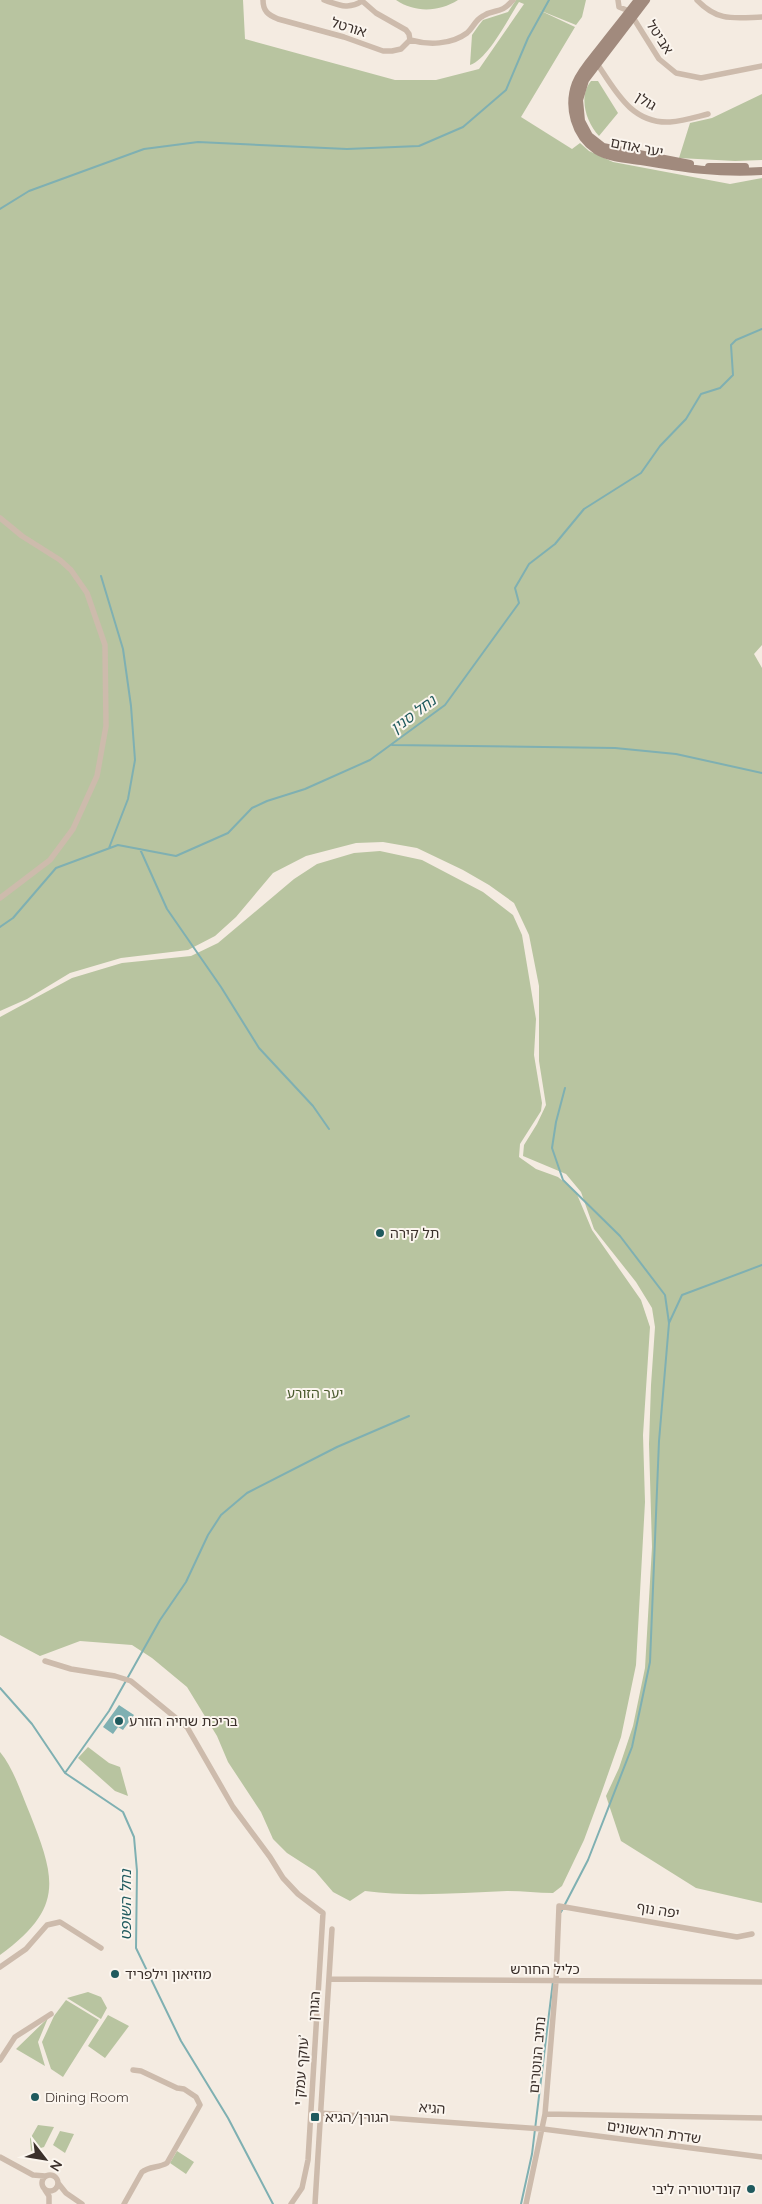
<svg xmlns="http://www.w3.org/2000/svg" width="762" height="2204" viewBox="0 0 762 2204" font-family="Quicksand,'Noto Sans Hebrew',sans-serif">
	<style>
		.green { fill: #b8c4a0 }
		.water { fill: #7fb0b2 }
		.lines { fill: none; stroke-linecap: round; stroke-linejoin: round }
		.stream { stroke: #7fb0b2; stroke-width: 2 }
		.street { stroke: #cdbbac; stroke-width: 5.5 }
		.secondary { stroke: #a18a7d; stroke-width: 8 }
		.poi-dot { fill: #1f5a5e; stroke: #fbf5ee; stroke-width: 2 }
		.labels { text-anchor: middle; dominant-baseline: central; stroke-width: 4; stroke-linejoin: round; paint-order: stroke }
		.street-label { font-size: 14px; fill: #3b302b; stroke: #fbf5ee }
		.poi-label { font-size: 14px; fill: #3b302b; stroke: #fbf5ee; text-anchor: start }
		.park-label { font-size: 14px; fill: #4a5a2e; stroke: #fbf5ee }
		.water-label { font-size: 15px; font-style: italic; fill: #1f5a5e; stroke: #fbf5ee }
	</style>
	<rect width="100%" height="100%" fill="#f4ebe1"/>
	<path class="green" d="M0,0H243L245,39L395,80H436L479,69L524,4L519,2C508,19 488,59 470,65L472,35L479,25L483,20L508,12L516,0H586L582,17L576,25L539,10L575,27L521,117L572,149L580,143L589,151L613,162L730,184L762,178V645L754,654L762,668V1903L696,1888L621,1841L606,1796L619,1768L633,1726L645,1668L652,1547L649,1444L651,1385L655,1327L652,1308L636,1282L594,1229L581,1192L566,1174L523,1156L524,1145L537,1124L546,1105L539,1061V986L529,935L514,903L489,885L463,870L417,848L383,842L356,843L306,856L273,873L236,917L215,936L188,950L121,958L70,973L27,999L0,1011Z
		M396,0H458C439,12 415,13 396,0Z
		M591,81H598L618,113L599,136C586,122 578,97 591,81Z
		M762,94V160L735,161L679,158L690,123L712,118Z
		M380,851L422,860L483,892L513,915L522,935L536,1019L534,1055L542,1103L541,1111L520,1144L519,1157L536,1169L558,1177L576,1192L592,1230L641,1300L650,1327L643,1435L645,1502L636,1665L621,1737L601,1794L584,1840L562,1886L553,1893C538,1893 522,1891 507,1891C460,1893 412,1897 365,1891L350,1901L333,1892L315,1871L287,1853L273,1839L261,1812L228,1762L217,1736L187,1687L152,1658L132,1645L80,1641L40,1656L0,1635V1017L72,978L122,963L191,956L218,943L294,879L317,864L354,853Z
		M88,1747L109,1763L120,1767L128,1796L115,1791L78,1758Z
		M0,1752C14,1769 21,1793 30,1814C56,1880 64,1908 0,1955Z
		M88,1992L101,1997L107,2008L101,2019L67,1998Z
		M66,2000L99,2020L63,2077L51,2069L42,2042L54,2016Z
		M108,2015L129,2026L105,2058L88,2046Z
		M48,2018L38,2042L45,2066L16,2049Z
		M38,2125L54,2127L44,2147L31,2151L30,2139Z
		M60,2131L74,2134L65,2153L53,2145Z
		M177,2151L194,2162L186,2174L170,2163Z"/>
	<path class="water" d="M119,1705L134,1715L123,1730L118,1727L113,1734L103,1727Z"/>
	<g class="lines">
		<path class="stream" d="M0,209L29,191L144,149L198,142L347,149L419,146L463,127L506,90L528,38L549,0
			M101,576L123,649L131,706L135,760L128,799L109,848
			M392,745L615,748L676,754L762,773
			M140,849L167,909L221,987L259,1048L313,1106L329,1129
			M0,927L13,918L56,868L118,845L176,856L228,833L252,808L267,801L305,789L370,760L445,705L519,603L515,588L529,564L555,544L584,509L641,473L660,446L686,419L701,394L720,388L733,375L731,345L736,340L762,329
			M565,1088L556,1122L552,1148L563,1180L620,1236L665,1295L669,1323
			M0,1688L32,1724L65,1773L123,1812L134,1837L137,1871L136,1948L181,2041L228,2118L273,2204
			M65,1773L109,1711L160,1620L186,1582L208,1535L221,1515L247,1493L337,1447L409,1416
			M561,1912L588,1860L632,1747L650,1662L659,1441L669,1323L682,1295L762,1265
			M521,2204L532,2154L553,1981"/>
		<path class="street" d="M263,0C263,11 268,15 278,19L344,37L383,51H392L401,49L410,40
			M324,0C339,5 349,10 362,1
			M361,0L376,13L406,30L409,34L410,40
			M618,0L619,7L629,11L659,59L676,73L701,78L762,66
			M697,0C718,22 734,18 762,17
			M410,40C428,45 451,45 467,33C473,28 475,20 483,16C496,8 500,15 513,0
			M596,62C615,90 631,124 670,122C683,121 696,117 708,114
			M0,518L22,536L60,560L71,570L87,593L105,645L106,726L97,776L73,829L50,860L0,898
			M45,1661L71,1669L115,1676L131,1681L187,1727L233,1807L270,1857L283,1878L298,1894L323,1913L308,2160L302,2188L291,2204
			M0,1967L26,1949L47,1925L60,1922L101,1948
			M329,1979L762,1982
			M0,2060L15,2037L51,2014
			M320,2113L543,2129L762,2157
			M545,2114L762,2118
			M0,2157L33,2175L45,2176
			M42 2183a8 8 0 1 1 16 0a8 8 0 1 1-16 0Z
			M58,2183L66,2193L82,2204
			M45,2190L49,2196V2204
			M124,2204L142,2172C149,2166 159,2168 167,2163L200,2105L196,2097L184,2089L177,2088L141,2071L133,2070
			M315,2204L332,1929
			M526,2204L545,2114L556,1981L559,1906L737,1937L752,1934"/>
		<path class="secondary" d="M638,0C625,17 611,34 598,51C590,61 581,71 576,83C567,107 575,136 596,150C609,158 626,159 641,161C682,168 720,174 762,171
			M646,0L585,80L579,100L581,121L589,136L603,147L690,164
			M709,167H745"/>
	</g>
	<g class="poi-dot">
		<circle cx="380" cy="1233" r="5"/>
		<circle cx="119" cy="1721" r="5"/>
		<circle cx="115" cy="1974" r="5"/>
		<circle cx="35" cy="2097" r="5"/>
		<rect x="310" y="2112" width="10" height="10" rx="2.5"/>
		<circle cx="751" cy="2189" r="5"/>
	</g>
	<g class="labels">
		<g class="street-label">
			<text transform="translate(349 27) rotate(17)">אורטל</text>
			<text transform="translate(660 37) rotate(57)">אביטל</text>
			<text transform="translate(646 101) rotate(32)">גולן</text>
			<text transform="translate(637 147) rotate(11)">יער אודם</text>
			<text transform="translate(658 1910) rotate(9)">יפה נוף</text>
			<text x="545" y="1969">כליל החורש</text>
			<text transform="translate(314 2006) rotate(-86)">הגורן</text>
			<text transform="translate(537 2055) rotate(-85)">נתיב הנוטרים</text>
			<text transform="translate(301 2070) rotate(-86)">עוקף עמק י’</text>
			<text transform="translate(432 2108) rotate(4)">הגיא</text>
			<text transform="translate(654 2132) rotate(8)">שדרת הראשונים</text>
		</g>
		<g class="poi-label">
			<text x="390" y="1233">תל קירה</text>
			<text x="129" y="1721">בריכת שחיה הזורע</text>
			<text x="125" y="1974">מוזיאון וילפריד</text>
			<text x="45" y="2097">Dining Room</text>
			<text x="325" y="2117">הגורן/הגיא</text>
			<text x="741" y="2189" text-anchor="end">קונדיטוריה ליבי</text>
		</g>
		<g class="park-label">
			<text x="315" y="1393">יער הזורע</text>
		</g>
		<g class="water-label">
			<text transform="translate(413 714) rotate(-37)">נחל סנין</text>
			<text transform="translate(125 1905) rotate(-90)">נחל השופט</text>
		</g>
	</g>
	<g transform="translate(45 2159) rotate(121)" stroke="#fbf5ee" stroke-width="4" paint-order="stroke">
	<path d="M0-4L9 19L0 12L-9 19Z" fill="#3b302b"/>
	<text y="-8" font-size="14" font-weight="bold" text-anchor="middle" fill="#3b302b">N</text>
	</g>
</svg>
